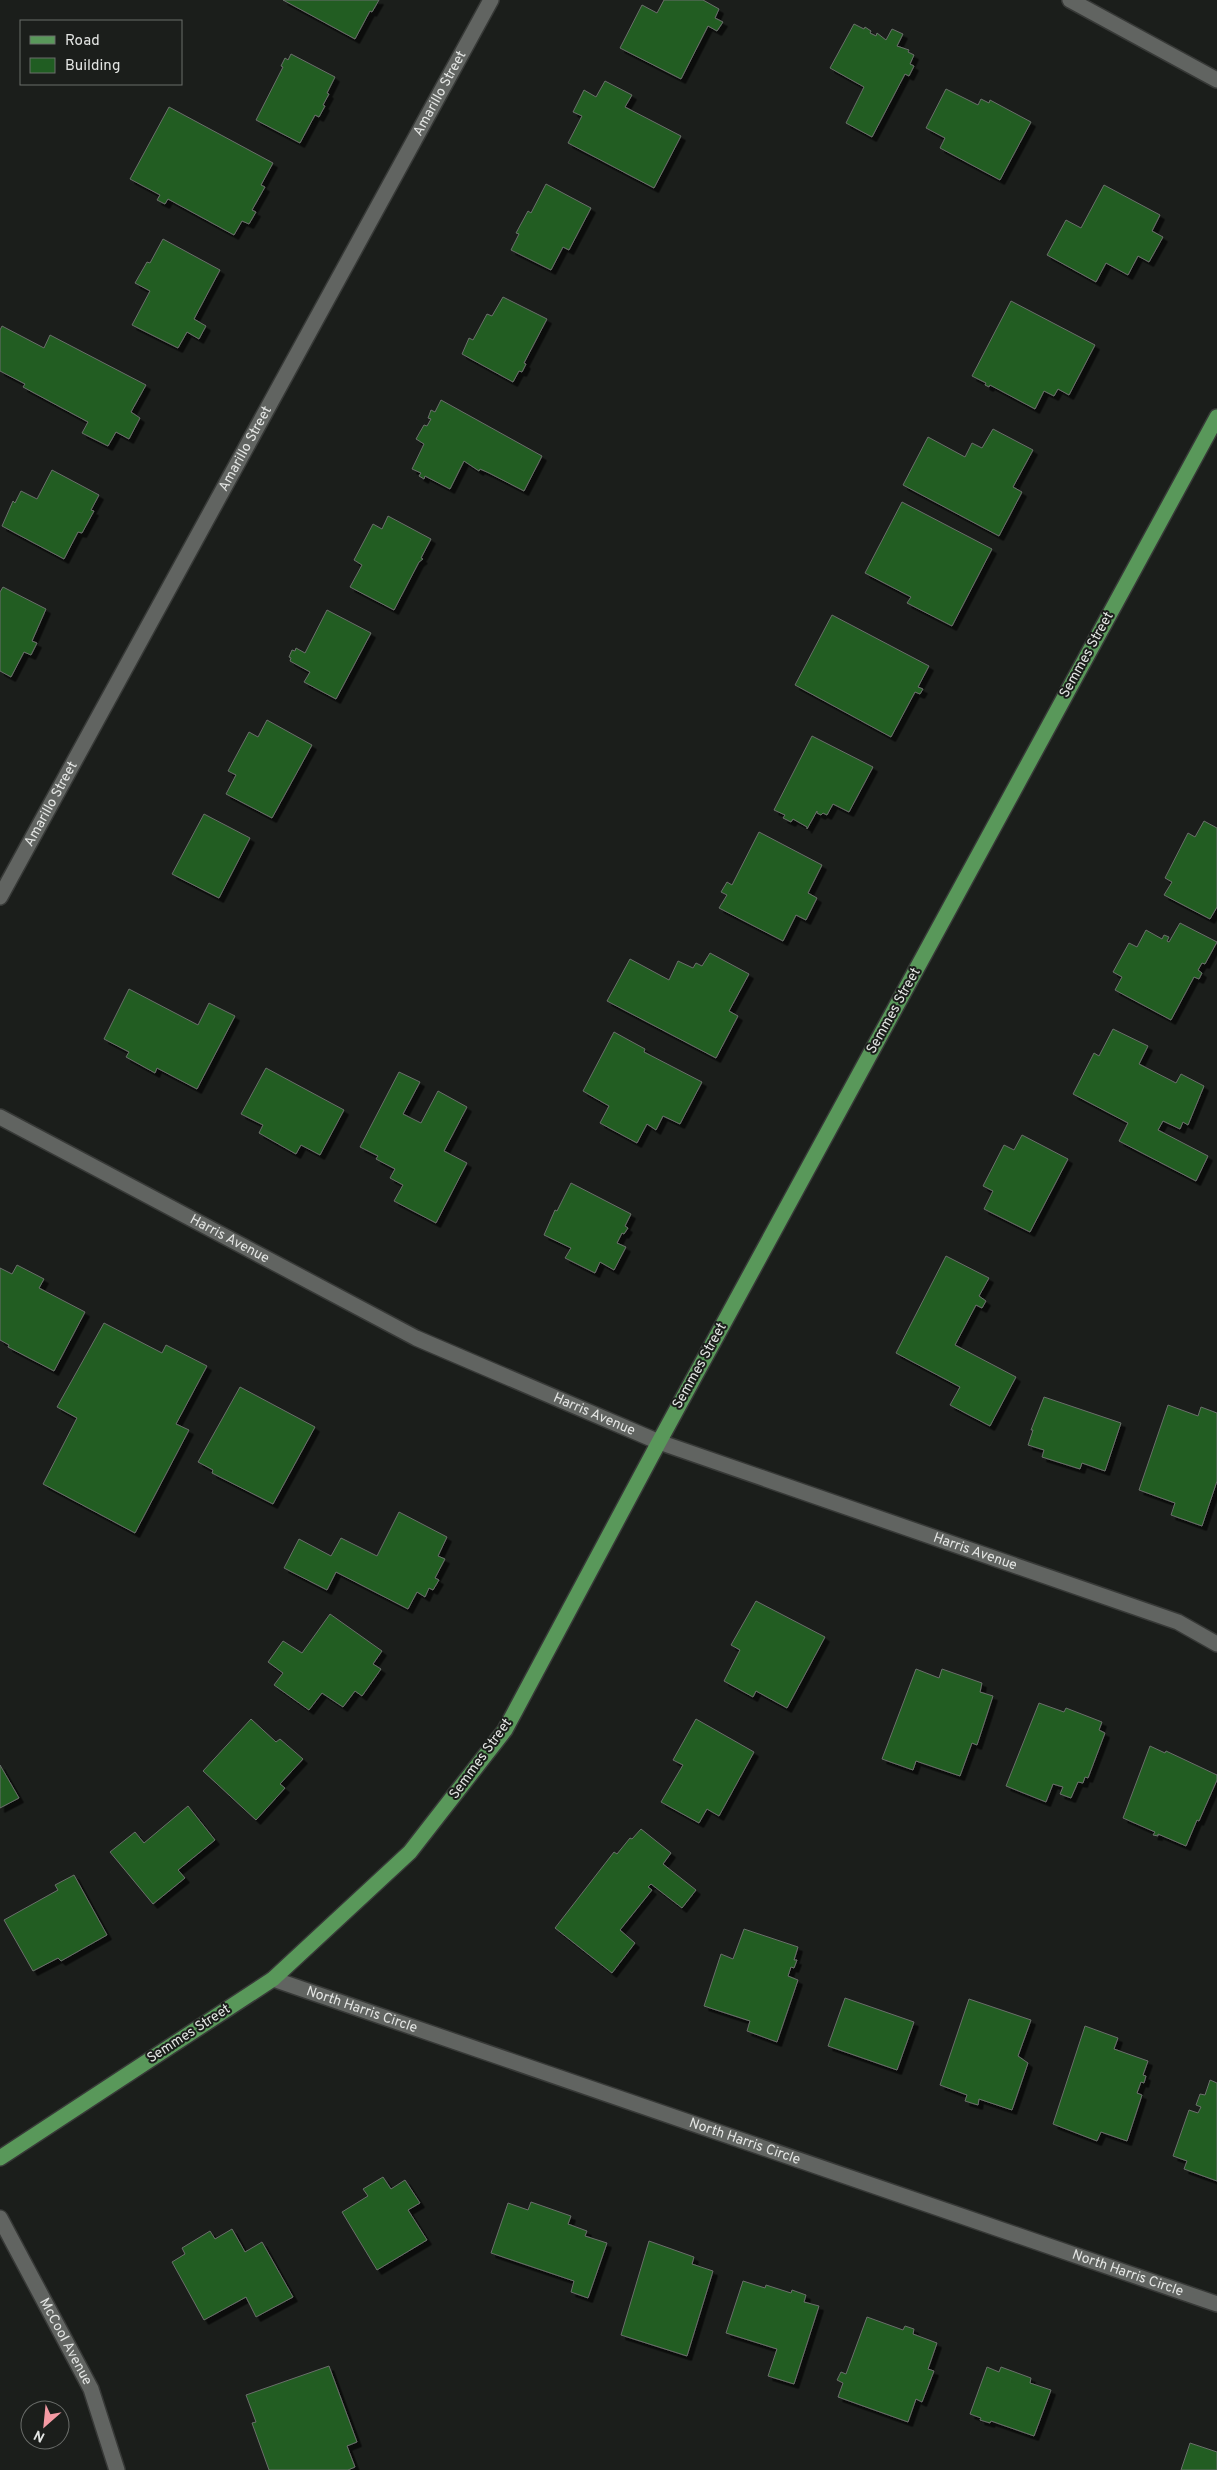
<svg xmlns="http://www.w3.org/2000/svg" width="1217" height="2470" viewBox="0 0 1217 2470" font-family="Overpass,sans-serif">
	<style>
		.building { fill: #205d22; stroke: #6b6f6b; filter: url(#shadow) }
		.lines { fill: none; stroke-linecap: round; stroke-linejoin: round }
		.minor-casing { stroke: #373937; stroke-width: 18 }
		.major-casing { stroke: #373937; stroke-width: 18 }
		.minor { stroke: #616461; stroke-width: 15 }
		.major { stroke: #59985a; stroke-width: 15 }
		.labels { text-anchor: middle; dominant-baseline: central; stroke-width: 4; stroke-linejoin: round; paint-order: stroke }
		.street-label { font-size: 14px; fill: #e3e5e3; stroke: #1b1e1b }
	</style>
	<defs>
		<filter id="shadow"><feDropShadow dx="4.5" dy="4.5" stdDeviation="0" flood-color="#0009"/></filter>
	</defs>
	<rect width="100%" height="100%" fill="#1b1e1b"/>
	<path class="building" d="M283,0H379L372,12L370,11L355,39Z
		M664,0H703L719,9L715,18L723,22L717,31L708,26L681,79L620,48L642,5L657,13Z
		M854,24L864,29L865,27L871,31L870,33L876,36L877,33L886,40L892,29L903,34L897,46L909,50L908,52L914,55L910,64L914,66L909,76L905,74L872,137L846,123L864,87L830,68Z
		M291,54L335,77L327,93L329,94L323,105L325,106L319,117L315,115L300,143L256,120L283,67L281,66L285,58L288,60Z
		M605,81L632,95L625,107L681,136L654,188L568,143L582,116L573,112L584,90L596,97Z
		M946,89L978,105L981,99L989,103L990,100L1031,122L1000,180L940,148L945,138L926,128Z
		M169,107L273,163L261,185L265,187L252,210L256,212L249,224L242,221L234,235L168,199L165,204L157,200L160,195L130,179Z
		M546,184L591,208L569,250L563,247L551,270L511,250L519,234L516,233L528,211L531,213Z
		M1104,185L1160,215L1152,231L1163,237L1149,262L1138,256L1128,275L1106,263L1096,282L1047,255L1066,220L1081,228Z
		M163,239L220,270L194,319L206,326L199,339L187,332L178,348L132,325L150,291L135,283L147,262L150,263Z
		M503,297L547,319L524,363L526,364L522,372L519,371L513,382L462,354L469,338L473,340L487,314L492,316Z
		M1011,301L1095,345L1069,395L1058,389L1054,396L1044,391L1035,409L990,385L989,387L985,385L986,383L972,376Z
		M2,326L44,348L50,335L146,385L131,412L140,418L129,439L116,432L108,446L82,433L88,422L23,387L25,384L0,371V330Z
		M441,400L542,456L524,491L489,473L480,469L479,471L464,461L450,489L425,476L424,479L419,476L421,473L412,469L424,444L416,439L424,425L427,426L431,419L428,418L431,410L435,412Z
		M993,429L1033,450L1013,487L1022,492L999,536L903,485L928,437L965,457L972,443L982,448Z
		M52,470L99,495L91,510L94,511L82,533L78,532L64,559L2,526L13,501L15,503L21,491L37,499Z
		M902,502L992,549L952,626L907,603L911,597L865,573Z
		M388,516L431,539L421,558L423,559L419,562L394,610L350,587L362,565L354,560L373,524L382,529Z
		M3,587L46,609L32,641L37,643L31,655L24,652L11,677L0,671V592Z
		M327,610L371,633L336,699L304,682L310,672L290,661L291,658L289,657L292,650L295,651L296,648L305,653Z
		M832,615L929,666L918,687L923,689L920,694L915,692L891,737L795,685Z
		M267,720L312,745L272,818L226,794L236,775L228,771L249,732L258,737Z
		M812,736L873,767L849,812L833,804L827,815L823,813L821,815L817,813V811L807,829V827L793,819L791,822L783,818L785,815L774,810Z
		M204,814L250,838L219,898L172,874Z
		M1204,821L1217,828V907L1210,919L1164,895L1172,882L1165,878L1188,833L1195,837Z
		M759,832L822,865L808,893L817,898L806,920L796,915L783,941L719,908L727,895L721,892L727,882L732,885Z
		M1180,923L1217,942L1205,964L1202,963L1198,970L1202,973L1199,979L1194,977L1171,1020L1115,990L1122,977L1113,972L1129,943L1137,947L1146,930L1162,939L1164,935L1169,937L1167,941L1169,942Z
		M710,953L749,974L729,1011L738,1016L716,1058L607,1001L630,959L669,980L678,961L693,968L696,963L702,966Z
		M129,989L198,1025L209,1003L235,1016L197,1089L157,1068L155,1073L126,1057L129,1052L104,1039Z
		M1113,1029L1148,1046L1139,1064L1176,1083L1181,1074L1204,1086L1188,1125L1183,1122L1180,1129L1163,1121L1158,1130L1208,1156L1196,1181L1119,1141L1128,1123L1073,1094L1094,1053L1099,1056Z
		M614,1032L645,1049L644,1052L702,1082L680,1124L663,1116L656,1130L647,1124L637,1143L600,1123L609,1106L583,1091Z
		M266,1068L344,1110L320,1155L301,1145L296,1154L259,1133L263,1125L241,1114Z
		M399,1072L420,1082L403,1114L421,1123L438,1091L467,1107L444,1151L467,1163L436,1223L394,1201L403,1185L390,1178L395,1169L376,1159L378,1156L360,1147Z
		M1022,1135L1068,1159L1030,1232L984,1209L993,1191L983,1186L1004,1145L1014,1150Z
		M571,1183L631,1214L625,1226L628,1228L624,1234L622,1233L617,1243L626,1247L614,1270L600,1262L595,1273L565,1258L571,1248L544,1235L555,1210L557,1211Z
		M946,1256L989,1278L979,1296L986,1301L982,1308L976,1305L955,1345L1016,1377L990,1426L950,1405L960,1387L896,1353Z
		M17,1265L44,1279L39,1288L85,1312L54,1371L8,1347L9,1345L0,1340V1268L12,1274Z
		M104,1323L162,1353L166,1345L207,1366L176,1424L189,1430L135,1533L43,1484L77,1418L57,1407Z
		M240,1387L315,1427L273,1504L212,1473L213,1470L198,1462Z
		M1044,1397L1121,1423L1105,1471L1082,1463L1080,1469L1042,1457L1044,1450L1028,1445L1033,1430H1031Z
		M1168,1405L1198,1416L1201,1407L1217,1413V1481L1202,1526L1171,1515L1175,1503L1139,1490Z
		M399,1512L447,1537L438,1556L445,1559L435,1578L439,1580L433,1590L429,1588L425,1597L417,1592L408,1609L336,1572L327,1590L284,1568L299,1539L331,1556L341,1538L377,1556Z
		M756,1601L825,1637L787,1708L756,1691L753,1697L724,1681L740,1650L731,1645Z
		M330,1614L382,1651L373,1664L381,1669L362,1696L355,1691L343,1707L322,1693L309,1710L274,1685L283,1673L268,1662L283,1641L302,1653Z
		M916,1669L939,1678L942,1669L982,1683L980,1692L993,1696L977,1745L972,1743L960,1776L916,1761L913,1770L882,1759Z
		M1039,1703L1064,1712L1066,1708L1102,1722L1099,1730L1105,1733L1088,1778L1085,1777L1083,1783L1078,1782L1071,1798L1060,1794L1063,1787L1053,1784L1046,1802L1006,1786Z
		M251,1719L276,1742L280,1739L303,1759L280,1784L285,1788L256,1820L203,1771Z
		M696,1719L754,1752L719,1816L707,1809L699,1823L661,1802L683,1765L673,1760Z
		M1150,1746L1165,1753L1166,1751L1217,1775V1780L1199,1821L1197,1820L1186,1846L1158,1834V1836L1153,1835L1155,1832L1123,1818Z
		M0,1765L19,1798L0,1808Z
		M188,1806L215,1840L178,1870L185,1878L153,1904L110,1852L135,1832L144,1843Z
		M641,1829L671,1853L663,1864L696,1890L682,1908L651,1884L648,1887L652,1890L620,1930L635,1943L612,1973L555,1928L614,1852L617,1854L630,1838L632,1839Z
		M74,1875L107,1935L61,1961L58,1958L33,1971L4,1920L58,1890L55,1885Z
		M744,1929L798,1947L794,1960H797L794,1968L791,1967L788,1976L798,1980L777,2042L747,2031L750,2021L704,2006L721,1954L733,1959Z
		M845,1998L914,2022L897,2070L828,2046Z
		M969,1999L1031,2020L1018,2056L1028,2063L1012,2110L979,2099L978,2105L965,2101L967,2095L940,2085Z
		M1085,2026L1118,2038L1114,2049L1148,2061L1143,2075L1146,2076L1144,2083L1141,2082L1137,2093L1142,2095L1127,2141L1101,2132L1097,2141L1053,2124Z
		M1210,2080L1217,2083V2181L1184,2169L1187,2161L1173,2156L1189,2110L1198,2113L1201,2107L1196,2105L1200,2094L1205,2095Z
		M383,2177L391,2189L405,2180L420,2203L408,2210L427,2240L377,2270L342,2212L368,2196L363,2189Z
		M531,2202L571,2216L568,2224L587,2231L585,2236L607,2243L588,2298L571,2292L574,2281L491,2253L508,2203L528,2210Z
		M232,2229L245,2252L262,2242L293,2297L256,2317L246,2297L204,2320L172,2262L185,2254L182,2248L210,2231L215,2239Z
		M649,2241L694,2257L692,2264L713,2271L687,2356L621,2335Z
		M743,2281L765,2288L766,2285L791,2293L792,2290L806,2295L804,2302L819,2306L794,2384L768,2376L777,2349L726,2333Z
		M867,2317L903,2330L905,2326L914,2329L913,2334L937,2343L928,2369L934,2371L922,2402L916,2399L908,2422L838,2397L843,2383L837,2380L841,2372L846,2374Z
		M329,2366L357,2442L347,2446L355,2467L348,2470H269L252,2423L256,2422L246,2395Z
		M987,2367L999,2372L1001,2367L1031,2378L1030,2383L1051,2390L1034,2436L991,2421L990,2423L980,2420L981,2418L970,2414Z
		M1190,2443L1217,2452V2470H1181Z"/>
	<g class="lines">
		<defs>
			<g id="minor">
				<path d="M1070,0L1217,80"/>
				<path id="s1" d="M0,897L491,0"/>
				<path id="s2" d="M0,1117L416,1338L659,1442L1178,1622L1217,1644"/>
				<path id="s3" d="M273,1979L1217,2304"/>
				<path id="s4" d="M0,2218L91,2389L117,2470"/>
			</g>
			<path id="major" d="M0,2158L273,1979L410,1852L505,1730L659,1442L1217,417"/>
		</defs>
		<use href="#minor" class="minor-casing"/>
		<use href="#major" class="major-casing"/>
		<use href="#minor" class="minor"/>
		<use href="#major" class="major"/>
	</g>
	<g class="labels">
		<g class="street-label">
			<text stroke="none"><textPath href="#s1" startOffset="916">Amarillo Street</textPath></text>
			<text stroke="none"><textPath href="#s1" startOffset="511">Amarillo Street</textPath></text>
			<text transform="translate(1087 655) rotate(-61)">Semmes Street</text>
			<text stroke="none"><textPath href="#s1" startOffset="106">Amarillo Street</textPath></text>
			<text transform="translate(894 1011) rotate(-61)">Semmes Street</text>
			<text stroke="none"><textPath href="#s2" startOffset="260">Harris Avenue</textPath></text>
			<text transform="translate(700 1366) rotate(-61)">Semmes Street</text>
			<text stroke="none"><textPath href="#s2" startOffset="665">Harris Avenue</textPath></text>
			<text stroke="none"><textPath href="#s2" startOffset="1070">Harris Avenue</textPath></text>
			<text transform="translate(481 1759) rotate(-54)">Semmes Street</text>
			<text stroke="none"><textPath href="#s3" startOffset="94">North Harris Circle</textPath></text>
			<text transform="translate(189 2034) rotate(-33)">Semmes Street</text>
			<text stroke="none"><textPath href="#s3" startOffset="499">North Harris Circle</textPath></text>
			<text stroke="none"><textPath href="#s3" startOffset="904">North Harris Circle</textPath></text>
			<text stroke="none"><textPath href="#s4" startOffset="140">McCool Avenue</textPath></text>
		</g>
	</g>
	<rect x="20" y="20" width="162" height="65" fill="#1b1e1b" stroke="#6b6e6b"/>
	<rect x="30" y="36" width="25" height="8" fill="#59985a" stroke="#6b6e6b"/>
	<text x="65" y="45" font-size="15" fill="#e3e5e3">Road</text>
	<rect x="30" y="58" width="25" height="15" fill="#205d22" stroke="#6b6e6b"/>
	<text x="65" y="70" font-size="15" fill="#e3e5e3">Building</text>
	<g transform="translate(45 2425) rotate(207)"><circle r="24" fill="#1b1e1b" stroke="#6b6e6b"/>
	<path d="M0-4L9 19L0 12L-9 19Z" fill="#f49aa3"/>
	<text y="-8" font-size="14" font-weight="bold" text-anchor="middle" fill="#e3e5e3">N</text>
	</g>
</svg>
